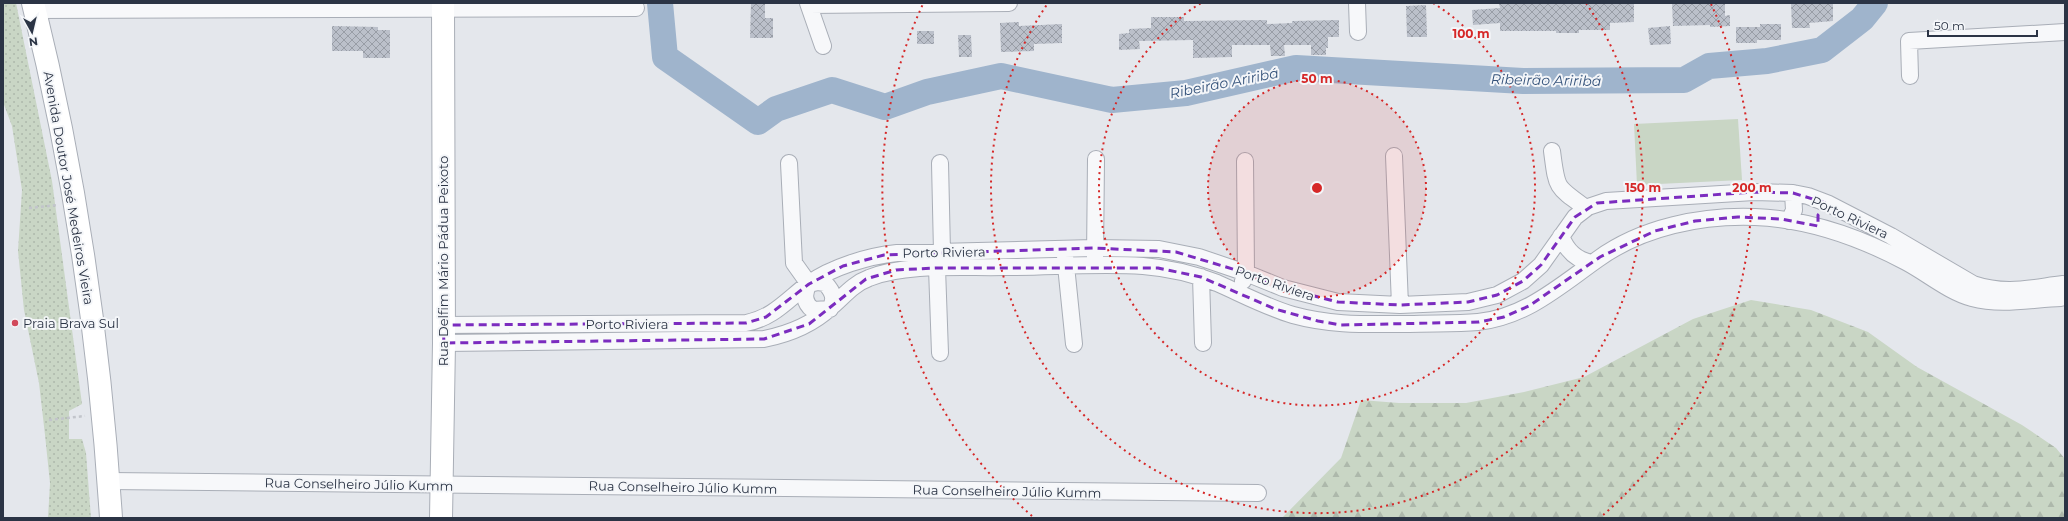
<svg xmlns="http://www.w3.org/2000/svg" width="2068" height="521" viewBox="0 0 2068 521" font-family="Montserrat,sans-serif">
	<style>
		.grass { fill: url(#grass-dots) }
		.forest { fill: url(#forest-firs) }
		.pitch { fill: #c9d6c5 }
		.lines { fill: none; stroke-linecap: round; stroke-linejoin: round }
		.river { stroke: #9fb4cc; stroke-width: 26 }
		.building { fill: url(#building-cross-hatch) }
		.street-casing { stroke: #a9aeb7; stroke-width: 18 }
		.secondary-casing { stroke: #a9aeb7; stroke-width: 24 }
		.path { stroke: #c2c5cb; stroke-width: 2.5; stroke-dasharray: 3 3; stroke-linecap: butt }
		.street { stroke: #f7f8fa; stroke-width: 16 }
		.secondary { stroke: #fff; stroke-width: 22 }
		.marked { fill: none; stroke: #7b2cbf; stroke-width: 3; stroke-dasharray: 8 5; stroke-linejoin: round }
		.ring { fill: none; stroke: #d62828; stroke-width: 2; stroke-dasharray: 2 4 }
		.poi-dot { fill: #d1495b; stroke: #f4f6f9; stroke-width: 1.5 }
		.labels { text-anchor: middle; dominant-baseline: central; stroke-width: 4; stroke-linejoin: round; paint-order: stroke }
		.street-label { font-size: 13px; fill: #2b3445; stroke: #f4f6f9 }
		.poi-label { font-size: 13px; fill: #2b3445; stroke: #f4f6f9; text-anchor: start }
		.water-label { font-size: 14px; font-style: italic; fill: #34527a; stroke: #f4f6f9 }
		.centre { fill: #d62828; stroke: #f4f6f9; stroke-width: 2 }
		.ring-label { font-size: 12px; text-anchor: middle; font-weight: bold; fill: #d62828; stroke: #f4f6f9; stroke-width: 4; stroke-linejoin: round; paint-order: stroke }
	</style>
	<defs>
		<pattern id="grass-dots" width="8" height="8" patternUnits="userSpaceOnUse"><rect width="8" height="8" fill="#c9d6c5"/><path d="M2 2h.1M6 6h.1" fill="none" stroke="#adb8ab" stroke-width="1.8" stroke-linecap="round"/></pattern>
		<pattern id="forest-firs" width="22" height="20" patternUnits="userSpaceOnUse"><rect width="22" height="20" fill="#c9d6c5"/><path d="M5 1l3.5 6h-7zM16 11l3.5 6h-7z" fill="#adb8ab"/></pattern>
		<pattern id="building-cross-hatch" width="8" height="8" patternUnits="userSpaceOnUse"><rect width="8" height="8" fill="#bbc0ca"/><path d="M0 0l8 8M0 8l8-8" fill="none" stroke="#989da6"/></pattern>
	</defs>
	<rect width="100%" height="100%" fill="#e4e7ec"/>
	<path class="grass" d="M3,3H16L52,181L82,404L69,411V439H82L86,453L91,518H48L50,483L45,435L39,383L24,310L18,251L22,190L12,126L3,102Z"/>
	<path class="forest" d="M1751,300L1811,310L1868,332L1917,367L2022,425L2056,448L2065,459V518H1282L1341,458L1361,400L1399,403H1466L1524,392L1584,377L1693,319Z"/>
	<path class="pitch" d="M1738,119L1742,180L1637,185L1634,124Z"/>
	<g class="lines">
		<path class="river" d="M660,3L665,57L758,122L776,109L832,90L885,107L927,92L1001,76L1112,100L1186,93L1296,68L1523,81L1684,80L1709,66L1767,61L1822,50L1862,19L1875,3"/>
	</g>
	<path class="building" d="M751,3H765V18H773V38H750Z
		M1499,3H1634V22L1610,23V30H1579V33H1556V31H1500V23L1473,25L1472,10L1500,8Z
		M1672,3H1725V16L1730,15V26L1710,27V25L1673,26Z
		M1791,3H1833V21L1809,23L1810,28H1792Z
		M1426,5L1427,37H1407L1406,6Z
		M1151,17H1184V21L1267,20V24L1292,23V21L1339,20V37H1328V48H1326V55H1311V45H1284L1285,56H1271L1270,45H1232V57L1193,58V40L1139,41L1140,49L1119,50V34L1129,33V29L1151,28Z
		M1019,22V26L1062,24V43L1034,44V51L1001,52L1000,23Z
		M1760,24H1781V40H1757V43H1736V27H1760Z
		M332,26L378,27V30H390V58H363V51H332Z
		M1670,26L1671,44L1650,45L1648,28Z
		M917,31H934V44H917Z
		M958,35H971L972,57H959Z"/>
	<g class="lines">
		<defs>
			<path id="street" d="M808,3L823,46
				M1357,3L1358,32
				M809,5L1009,3
				M35,10L636,8
				M1910,76L1909,41L2065,32
				M1552,151C1557,189 1555,186 1586,208
				M1394,156L1400,305
				M789,163L794,263L809,284
				M1789,221L1794,210L1793,193
				M1561,236C1567,251 1576,260 1592,263
				M1065,256L1074,344
				M1095,258L1096,159
				M1201,277L1203,343
				M1243,281L1246,273L1245,161
				M818,282L825,283C833,292 836,298 830,309L813,310C804,303 803,294 809,284Z
				M443,325L746,323C773,318 787,300 808,284C832,267 868,256 897,253L1094,248L1159,249L1199,257L1246,273L1283,288L1338,302L1400,305L1468,302L1497,295L1523,281L1541,265L1575,217L1588,207L1606,201L1754,192L1793,193L1808,196L1829,204L1891,236L1973,284C2006,295 2030,288 2063,284
				M444,343L764,339C789,334 812,325 831,307C844,296 853,284 869,278C906,263 965,268 1005,267C1051,267 1098,263 1143,266C1168,268 1194,274 1217,283C1242,294 1266,307 1293,315C1333,326 1368,324 1409,324C1432,323 1455,324 1478,322C1526,317 1561,285 1598,259C1642,227 1702,215 1755,217C1810,219 1859,237 1906,262C1927,273 1949,292 1972,298C2001,306 2032,299 2061,298
				M940,353L937,268L942,252L940,163
				M109,481L1258,493"/>
			<path id="secondary" d="M33,3C75,172 100,344 111,518
				M441,518L444,343L443,3"/>
		</defs>
		<use href="#street" class="street-casing"/>
		<use href="#secondary" class="secondary-casing"/>
		<path class="path" d="M29,208L58,205
			M49,420L85,416"/>
		<use href="#street" class="street"/>
		<use href="#secondary" class="secondary"/>
	</g>
	<path class="marked" d="M1754,192L1793,193L1829,204L1818,215V226L1781,219L1738,217L1695,221L1655,231L1600,257L1529,306L1504,317L1479,322L1341,325L1318,321L1275,309L1201,277L1158,268H937L896,270L866,279L809,324L764,339L444,343L443,325L746,323L766,317L809,284L843,266L884,255L1094,248L1176,252L1246,273L1283,288L1338,302L1400,305L1468,302L1497,295L1523,281L1541,265L1575,217L1597,203Z"/>
	<circle cx="1317" cy="188" r="109" fill="#d62828" fill-opacity=".12"/>
	<g class="ring">
		<circle cx="1317" cy="188" r="109"/>
		<path d="M1433 3A218 218 0 1 1 1201 3"/>
		<path d="M1586 3A326 326 0 1 1 1048 3"/>
		<path d="M1032 516A435 435 0 0 1 923 4M1711 4A435 435 0 0 1 1602 516"/>
	</g>
	<circle class="poi-dot" cx="15" cy="323" r="4"/>
	<g class="labels">
		<g class="street-label">
			<text transform="translate(69 188) rotate(80)">Avenida Doutor José Medeiros Vieira</text>
			<text transform="translate(1850 217) rotate(25)">Porto Riviera</text>
			<text transform="translate(944 252) rotate(-1)">Porto Riviera</text>
			<text transform="translate(443 261) rotate(-90)">Rua Delfim Mário Pádua Peixoto</text>
			<text transform="translate(1275 283) rotate(19)">Porto Riviera</text>
			<text x="627" y="324">Porto Riviera</text>
			<text transform="translate(359 484) rotate(1)">Rua Conselheiro Júlio Kumm</text>
			<text transform="translate(683 487) rotate(1)">Rua Conselheiro Júlio Kumm</text>
			<text transform="translate(1007 491) rotate(1)">Rua Conselheiro Júlio Kumm</text>
		</g>
		<g class="poi-label">
			<text x="23" y="323">Praia Brava Sul</text>
		</g>
		<g class="water-label">
			<text transform="translate(1546 80) rotate(1)">Ribeirão Ariribá</text>
			<text transform="translate(1224 83) rotate(-11)">Ribeirão Ariribá</text>
		</g>
	</g>
	<circle cx="1317" cy="188" r="6" class="centre"/>
	<g class="ring-label">
		<text x="1471" y="38">100 m</text>
		<text x="1317" y="83">50 m</text>
		<text x="1643" y="192">150 m</text>
		<text x="1752" y="192">200 m</text>
	</g>
	<rect width="2068" height="521" fill="none" stroke="#2b3445" stroke-width="8"/>
	<g transform="translate(32 32) rotate(172)" stroke="#f4f6f9" stroke-width="3" paint-order="stroke">
	<path d="M0-3L7 15L0 10L-7 15Z" fill="#2b3445"/>
	<text y="-6" font-size="11" font-weight="bold" text-anchor="middle" fill="#2b3445">N</text>
	</g>
	<path d="M1928 30v6h109v-6" fill="none" stroke="#2b3445" stroke-width="2"/>
	<text x="1934" y="30" font-size="12" fill="#2b3445" stroke="#f4f6f9" stroke-width="3" paint-order="stroke">50 m</text>
</svg>
